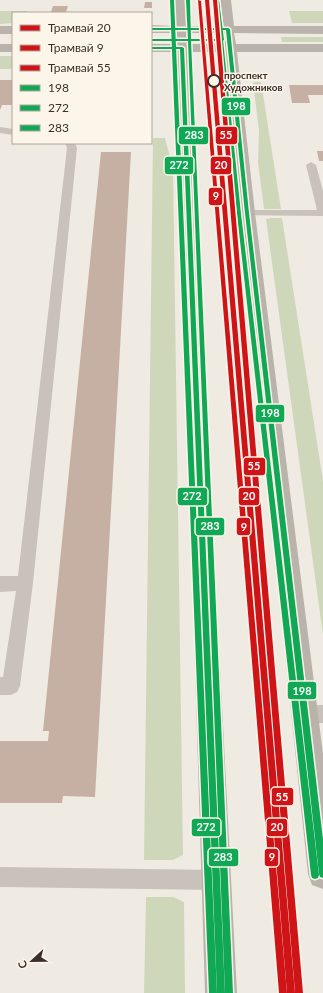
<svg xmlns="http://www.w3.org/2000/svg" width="323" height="993" viewBox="0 0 323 993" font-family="Lato,sans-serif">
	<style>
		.green { fill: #cfd7bb }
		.building { fill: #c5b0a3 }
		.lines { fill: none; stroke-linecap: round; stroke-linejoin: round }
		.lane { fill: #c8c2bb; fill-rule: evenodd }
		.secondary { fill: #b9b3ab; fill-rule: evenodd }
		.bus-1-casing { stroke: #fcf5ea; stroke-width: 3 }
		.bus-2-casing { stroke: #fcf5ea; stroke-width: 3 }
		.bus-3-casing { stroke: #fcf5ea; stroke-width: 3 }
		.bus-1 { fill: #10a855; fill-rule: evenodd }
		.bus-2 { fill: #10a855; fill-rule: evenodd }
		.bus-3 { fill: #10a855; fill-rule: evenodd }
		.tram-1-casing { stroke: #fcf5ea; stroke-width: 3 }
		.tram-2-casing { stroke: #fcf5ea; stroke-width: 3 }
		.tram-3-casing { stroke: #fcf5ea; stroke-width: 3 }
		.tram-1 { fill: #ce1417; fill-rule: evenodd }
		.tram-2 { fill: #ce1417; fill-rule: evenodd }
		.tram-3 { fill: #ce1417; fill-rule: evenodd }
		.stop-dot { fill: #fcf5ea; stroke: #3a3029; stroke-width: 2 }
		.labels { text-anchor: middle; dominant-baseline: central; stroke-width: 3; stroke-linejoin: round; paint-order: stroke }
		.far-stop-label { font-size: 10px; font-weight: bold; fill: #3a3029; stroke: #fcf5ea; text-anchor: start }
		.line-badge { stroke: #fcf5ea; stroke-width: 1.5 }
		.badge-label { font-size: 11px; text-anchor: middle; font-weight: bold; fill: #fff }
	</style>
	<rect width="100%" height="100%" fill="#efebe3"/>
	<path class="green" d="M0,11H27V13H13V23L0,24Z
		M289,11H323V23H292Z
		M281,37H323V42H282Z
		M0,56H13V69H0Z
		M253,82H261L281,209H264L258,163L259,131Z
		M153,138H165L173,169L183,855L173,860H144Z
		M271,218H282L323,481V635L266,219Z
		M146,897H173L184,902L185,993H144Z"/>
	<path class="building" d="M145,2H152V8H144Z
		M53,6H68L66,12H51Z
		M0,80H13V105H2L0,110Z
		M289,85H323V95H308L310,103H292Z
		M317,151H323V161H319Z
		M101,152H131L95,797L63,796L62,803H0V741H48L49,731H43Z"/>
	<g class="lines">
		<path class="lane" d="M0,127L13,129V135L0,133Z
			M65,143H75L77,148L33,583L20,686L17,692L11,695H0V677H3L16,591L0,592V576H18L67,148Z
			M311,162L316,165L323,191V216L243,215L242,213L247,210H317L306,165Z
			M305,705H323V723H305L299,720L296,714L299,708Z
			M0,867L217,870L224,873L227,880L224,887L217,890L0,887Z"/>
		<path class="secondary" d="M174,0H186L187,26H222L219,0H231L234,26H323V34L234,33L236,44H323V52H237L255,213L323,754V889L312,885L308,874L239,213L224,52H188L237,993H205L176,52H151V44H176L175,33H151V25L175,26ZM187,33H222L223,44H188Z
			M0,26H13V34H0Z
			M0,44H13V52H0Z"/>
		<defs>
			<path id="bus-1" d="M151,28H228L230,29L249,213L323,839V878L320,877L319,874L245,213L226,30H151Z
				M151,47H182L184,48L225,993H217L180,49H151Z"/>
			<path id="bus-2" d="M170,0H174L217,993H209Z
				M217,0L219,1L241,214L319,875L318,878L315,879L312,878L311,875L237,214L215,1Z"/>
			<path id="bus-3" d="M186,0H190L191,39H220L215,1L217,0L219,1L224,40L222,41H191L233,993H225L188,41H151V39H188Z"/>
		</defs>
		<use href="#bus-1" class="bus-1-casing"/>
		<use href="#bus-2" class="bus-2-casing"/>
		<use href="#bus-3" class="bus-3-casing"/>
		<use href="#bus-1" class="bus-1"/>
		<use href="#bus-2" class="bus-2"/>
		<use href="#bus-3" class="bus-3"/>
		<defs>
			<path id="tram-1" d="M205,0H209L295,993H287Z"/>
			<path id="tram-2" d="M198,0L201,1L287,993H279Z"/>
			<path id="tram-3" d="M213,0H217L303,993H295V992Z"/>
		</defs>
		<use href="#tram-1" class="tram-1-casing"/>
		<use href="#tram-2" class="tram-2-casing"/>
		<use href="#tram-3" class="tram-3-casing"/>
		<use href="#tram-1" class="tram-1"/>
		<use href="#tram-2" class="tram-2"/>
		<use href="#tram-3" class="tram-3"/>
	</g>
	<circle class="stop-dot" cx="214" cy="81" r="6"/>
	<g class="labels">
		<g class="far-stop-label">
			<text x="224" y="75">проспект<tspan x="224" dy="12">Художников</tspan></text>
		</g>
	</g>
	<g class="line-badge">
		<rect x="221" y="97" width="30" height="19" rx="4" fill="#10a855"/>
		<rect x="215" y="126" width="23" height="19" rx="4" fill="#ce1417"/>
		<rect x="178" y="126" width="31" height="19" rx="4" fill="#10a855"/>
		<rect x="164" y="156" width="30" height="19" rx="4" fill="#10a855"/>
		<rect x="210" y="156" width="22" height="19" rx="4" fill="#ce1417"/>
		<rect x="208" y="187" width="15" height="19" rx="4" fill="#ce1417"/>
		<rect x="255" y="404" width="30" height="19" rx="4" fill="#10a855"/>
		<rect x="243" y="457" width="23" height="19" rx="4" fill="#ce1417"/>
		<rect x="177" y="487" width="31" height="19" rx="4" fill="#10a855"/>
		<rect x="238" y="487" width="22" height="19" rx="4" fill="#ce1417"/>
		<rect x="195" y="517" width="30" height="19" rx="4" fill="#10a855"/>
		<rect x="236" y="517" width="15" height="19" rx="4" fill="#ce1417"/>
		<rect x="287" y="681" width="30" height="19" rx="4" fill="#10a855"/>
		<rect x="271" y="787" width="23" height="19" rx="4" fill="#ce1417"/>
		<rect x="191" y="818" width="30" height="19" rx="4" fill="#10a855"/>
		<rect x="266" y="818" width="22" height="19" rx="4" fill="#ce1417"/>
		<rect x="208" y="848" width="31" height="19" rx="4" fill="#10a855"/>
		<rect x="264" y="848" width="15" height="19" rx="4" fill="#ce1417"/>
	</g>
	<g class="badge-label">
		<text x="236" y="110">198</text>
		<text x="226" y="139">55</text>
		<text x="194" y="139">283</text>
		<text x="179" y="169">272</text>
		<text x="221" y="169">20</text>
		<text x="216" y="200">9</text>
		<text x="270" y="417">198</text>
		<text x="254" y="470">55</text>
		<text x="192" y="500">272</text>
		<text x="249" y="500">20</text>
		<text x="210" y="530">283</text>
		<text x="244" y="531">9</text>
		<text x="302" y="695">198</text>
		<text x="282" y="801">55</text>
		<text x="206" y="831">272</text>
		<text x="277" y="831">20</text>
		<text x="223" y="861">283</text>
		<text x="272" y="861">9</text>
	</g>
	<rect x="12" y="12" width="140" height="132" fill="#fcf5ea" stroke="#aea69d"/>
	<rect x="20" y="25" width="20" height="6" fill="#ce1417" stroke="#aea69d"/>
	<text x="48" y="32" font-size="12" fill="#3a3029">Трамвай 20</text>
	<rect x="20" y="45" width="20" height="6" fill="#ce1417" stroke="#aea69d"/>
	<text x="48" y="52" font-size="12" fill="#3a3029">Трамвай 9</text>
	<rect x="20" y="65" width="20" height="6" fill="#ce1417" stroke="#aea69d"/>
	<text x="48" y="72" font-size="12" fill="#3a3029">Трамвай 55</text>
	<rect x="20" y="85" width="20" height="6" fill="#10a855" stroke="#aea69d"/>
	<text x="48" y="92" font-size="12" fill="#3a3029">198</text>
	<rect x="20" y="105" width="20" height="6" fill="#10a855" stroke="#aea69d"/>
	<text x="48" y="112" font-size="12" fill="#3a3029">272</text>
	<rect x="20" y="125" width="20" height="6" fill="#10a855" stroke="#aea69d"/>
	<text x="48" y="132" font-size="12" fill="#3a3029">283</text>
	<g transform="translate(32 961) rotate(248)" stroke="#fcf5ea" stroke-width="3" paint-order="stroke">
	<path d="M0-3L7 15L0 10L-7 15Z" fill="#3a3029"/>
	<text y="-6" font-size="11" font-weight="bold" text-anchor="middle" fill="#3a3029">С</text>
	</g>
</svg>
